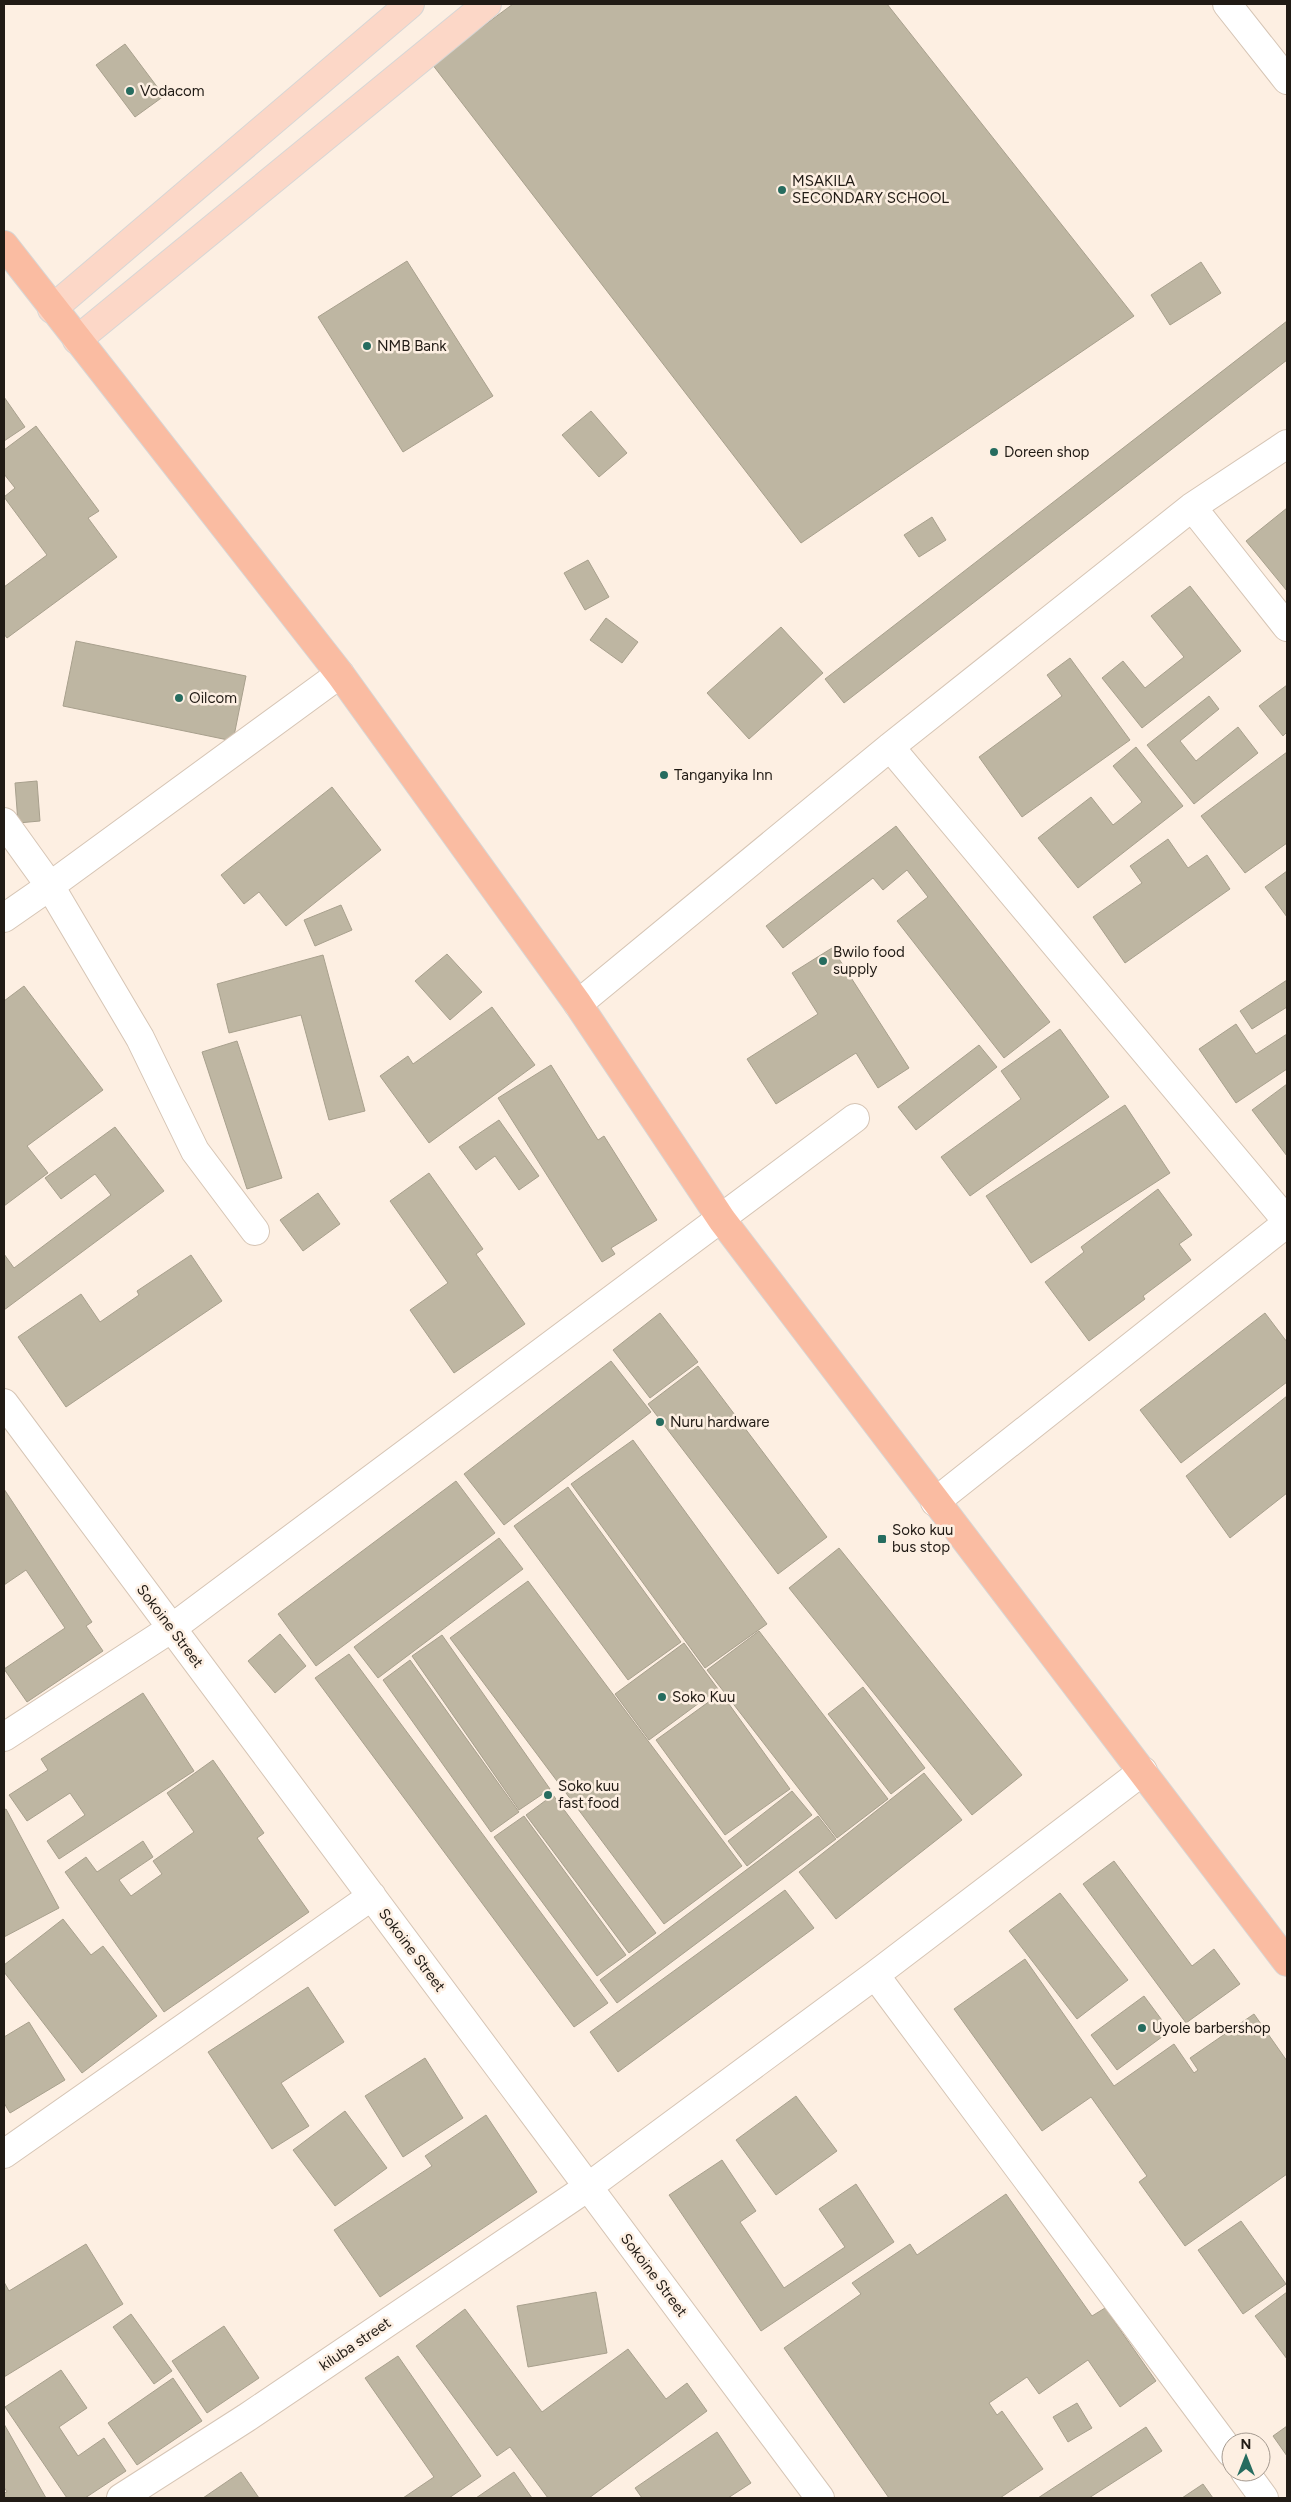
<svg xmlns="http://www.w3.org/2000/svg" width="1291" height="2502" viewBox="0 0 1291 2502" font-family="Figtree,sans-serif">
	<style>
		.building { fill: #beb6a2; stroke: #a8a08d }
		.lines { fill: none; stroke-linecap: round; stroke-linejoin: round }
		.minor-casing { stroke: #d6c5b5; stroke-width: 30 }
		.major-casing { stroke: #d7d6d5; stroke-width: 30 }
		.highway-casing { stroke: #d7d6d5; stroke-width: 30 }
		.minor { stroke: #fff; stroke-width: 28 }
		.major { stroke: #fcd7c7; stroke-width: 28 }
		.highway { stroke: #fabca2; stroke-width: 28 }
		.poi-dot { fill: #266c5f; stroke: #fdefe2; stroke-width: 2 }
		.labels { text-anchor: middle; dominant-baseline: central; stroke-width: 5; stroke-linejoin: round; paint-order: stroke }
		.poi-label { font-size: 15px; fill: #211b15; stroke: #fdefe2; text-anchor: start }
		.street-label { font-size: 15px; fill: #211b15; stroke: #fdefe2 }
	</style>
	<rect width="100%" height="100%" fill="#fdefe2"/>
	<path class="building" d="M513,4H887L1134,316L801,543L432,64Z
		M125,44L164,96L135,117L96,65Z
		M407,261L493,396L403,452L318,317Z
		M1201,262L1221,293L1170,325L1151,295Z
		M1287,321V360L844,703L825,679Z
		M4,397L25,427L4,441Z
		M591,411L627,453L599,477L562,435Z
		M36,426L99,511L88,518L117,557L7,638L4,634V587L47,555L4,497L15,488L4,474V450Z
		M1287,508V591L1246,541Z
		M932,517L946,540L919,557L904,535Z
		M588,560L609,597L585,610L564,573Z
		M1190,586L1241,651L1142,728L1102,678L1123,661L1145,688L1184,657L1151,616Z
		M606,618L638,642L622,663L590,640Z
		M781,627L823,673L749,739L707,693Z
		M76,641L246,676L233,741L63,706Z
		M1070,658L1130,740L1022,817L979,757L1062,696L1047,675Z
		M1287,685V732L1283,736L1259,706Z
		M1209,696L1219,709L1180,741L1196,761L1238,727L1258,753L1194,804L1147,745Z
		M1136,747L1183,806L1078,888L1038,838L1091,797L1113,825L1142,802L1113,766Z
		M1287,752V843L1245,873L1201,816Z
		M37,781L40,821L18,823L15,783Z
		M332,787L381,850L286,926L259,892L244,904L221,875Z
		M896,826L1050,1022L1004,1058L897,921L928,897L907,870L883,890L873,878L783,948L766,926Z
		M1168,839L1188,868L1207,855L1230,889L1125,963L1093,917L1142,883L1130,866Z
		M1287,871V917L1265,887Z
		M341,905L352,930L315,946L304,920Z
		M832,948L909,1068L878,1088L856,1053L776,1104L747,1059L818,1014L792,973Z
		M447,954L482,992L450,1020L415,981Z
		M323,955L365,1111L329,1120L301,1015L229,1033L217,984Z
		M1287,980V1007L1252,1029L1240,1011Z
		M24,986L103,1090L27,1146L48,1173L4,1206V1001Z
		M492,1007L535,1065L429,1143L380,1076L408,1056L413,1064Z
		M1236,1024L1256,1054L1287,1034V1069L1236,1103L1199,1049Z
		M1060,1029L1109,1097L970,1196L941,1157L1021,1099L1001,1071Z
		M237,1041L282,1178L247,1189L202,1052Z
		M979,1045L997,1067L916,1130L898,1107Z
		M551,1065L598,1140L604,1136L657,1220L611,1248L615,1254L602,1262L498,1098Z
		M1287,1084V1156L1252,1110Z
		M1125,1105L1170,1173L1031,1263L986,1196Z
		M499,1120L539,1176L519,1190L495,1156L476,1170L459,1147Z
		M115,1127L164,1191L4,1310V1254L14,1268L111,1195L95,1174L61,1199L45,1178Z
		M429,1173L483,1249L476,1254L525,1324L454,1373L410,1310L448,1283L390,1201Z
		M1158,1189L1192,1235L1179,1244L1191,1260L1143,1296L1145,1299L1089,1341L1045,1282L1084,1252L1081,1247Z
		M318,1193L340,1224L303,1251L280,1220Z
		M191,1255L222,1301L66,1407L18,1337L81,1294L100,1322L139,1295L137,1291Z
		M660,1313L698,1362L650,1398L613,1350Z
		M1265,1313L1287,1342V1382L1181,1463L1140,1410Z
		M611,1361L651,1412L504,1525L464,1474Z
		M698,1366L827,1537L778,1574L648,1404Z
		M1287,1396V1493L1230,1538L1186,1476Z
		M633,1440L767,1624L705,1668L571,1484Z
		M456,1481L495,1533L316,1666L278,1614Z
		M568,1487L681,1642L628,1680L514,1526Z
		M4,1489L92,1622L86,1626L103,1651L27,1702L4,1669L65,1628L26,1570L4,1585Z
		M499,1538L523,1569L378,1678L354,1647Z
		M839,1548L1022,1775L972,1815L789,1588Z
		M528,1581L742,1866L664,1924L450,1638Z
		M759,1631L888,1799L837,1838L707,1670Z
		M280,1634L306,1666L275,1693L248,1661Z
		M442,1635L550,1789L519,1810L412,1656Z
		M684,1643L718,1689L649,1740L615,1694Z
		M349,1654L608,2003L574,2027L315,1678Z
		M410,1660L519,1812L491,1832L383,1680Z
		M863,1687L925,1768L891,1794L828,1714Z
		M143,1693L194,1771L59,1859L47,1841L85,1815L70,1793L27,1821L9,1795L48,1770L41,1759Z
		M721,1693L790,1789L725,1835L656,1740Z
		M213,1760L264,1833L257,1838L309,1912L164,2012L65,1872L86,1857L97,1872L143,1841L153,1857L119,1880L131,1896L162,1874L153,1861L194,1832L167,1793Z
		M924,1773L962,1820L836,1919L799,1872Z
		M792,1791L812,1815L747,1866L728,1841Z
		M553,1795L656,1933L629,1953L526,1815Z
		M6,1809L59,1908L4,1937V1810Z
		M524,1816L626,1955L597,1976L494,1837Z
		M818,1816L836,1839L617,2003L600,1980Z
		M1114,1861L1192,1966L1214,1949L1240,1984L1186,2023L1083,1884Z
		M785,1890L814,1928L618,2072L590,2032Z
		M1060,1893L1128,1980L1077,2019L1009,1931Z
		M63,1919L91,1955L103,1946L157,2016L82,2073L4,1972V1965Z
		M1025,1959L1114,2086L1174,2044L1194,2073L1198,2070L1190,2058L1254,2014L1287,2061V2174L1185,2246L1139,2182L1147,2176L1091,2097L1042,2131L954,2009Z
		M308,1987L344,2042L281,2083L309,2126L272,2149L208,2052Z
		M1144,1996L1170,2031L1117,2070L1091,2035Z
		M29,2022L65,2080L10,2113L4,2103V2037Z
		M425,2058L463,2118L403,2157L365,2096Z
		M796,2096L837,2151L776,2195L736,2140Z
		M345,2111L387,2168L335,2206L293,2150Z
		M486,2115L537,2192L380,2297L334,2230L432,2166L425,2156Z
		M722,2160L756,2211L740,2222L784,2288L845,2247L819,2209L856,2184L894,2242L761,2331L669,2195Z
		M1006,2194L1092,2316L1105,2308L1156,2381L1120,2407L1088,2360L1039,2394L1027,2377L989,2403L997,2415L1002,2411L1043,2469L1000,2498H889L784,2348L861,2294L852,2283L910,2244L917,2255Z
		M1241,2221L1286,2284L1243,2314L1198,2250Z
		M86,2244L123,2304L4,2377V2282L9,2291Z
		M596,2292L607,2353L528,2367L517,2306Z
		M1287,2292V2359L1255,2316Z
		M465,2309L542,2412L628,2349L666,2399L687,2383L707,2411L589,2498H548L510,2447L497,2456L416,2346Z
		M131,2314L172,2371L154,2384L113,2327Z
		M224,2326L259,2378L207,2413L172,2361Z
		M398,2356L481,2476L449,2498H403L434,2477L365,2378Z
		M61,2370L87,2408L59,2427L78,2456L104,2438L126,2471L85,2498H67L5,2407Z
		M173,2378L202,2421L137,2465L108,2423Z
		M1077,2403L1092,2428L1068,2442L1053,2417Z
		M4,2424L46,2498H4V2493L7,2492L4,2487Z
		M1287,2426V2456L1273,2436Z
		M1146,2427L1162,2451L1089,2498H1038Z
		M717,2432L751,2483L728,2498H642L635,2488Z
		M241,2472L259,2498H203Z
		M514,2472L532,2498H476Z
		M1203,2484L1213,2498H1182Z"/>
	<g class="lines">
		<defs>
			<path id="minor" d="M1227,4L1287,80
				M1192,507L1287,627
				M890,747L1287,1221
				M4,822L50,886L140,1038L195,1151L255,1231
				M4,918L50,886L340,674
				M578,1004L890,747L1192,507L1287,444
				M4,1403L820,2498
				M935,1502L1287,1223
				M4,1737L172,1628L855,1118
				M875,1975L1231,2453
				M4,2154L372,1896
				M1245,2472L1264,2498
				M121,2498L246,2418L588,2187L875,1975L1143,1771"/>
			<path id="major" d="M52,309L410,4
				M77,340L487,4"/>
			<path id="highway" d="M4,245L340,674L578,1004L722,1220L1287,1962"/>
		</defs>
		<use href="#minor" class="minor-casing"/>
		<use href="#major" class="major-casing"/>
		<use href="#highway" class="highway-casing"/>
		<use href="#minor" class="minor"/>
		<use href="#major" class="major"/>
		<use href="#highway" class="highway"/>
	</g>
	<g class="poi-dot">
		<circle cx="130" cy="91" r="5"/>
		<circle cx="782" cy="190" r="5"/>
		<circle cx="367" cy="346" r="5"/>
		<circle cx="994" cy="452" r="5"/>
		<circle cx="179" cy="698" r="5"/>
		<circle cx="664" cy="775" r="5"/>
		<circle cx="823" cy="961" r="5"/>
		<circle cx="660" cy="1422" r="5"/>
		<rect x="877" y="1534" width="10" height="10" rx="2.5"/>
		<circle cx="662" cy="1697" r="5"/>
		<circle cx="548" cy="1795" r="5"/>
		<circle cx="1142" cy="2028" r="5"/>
	</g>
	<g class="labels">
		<g class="poi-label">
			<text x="140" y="91">Vodacom</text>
			<text x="792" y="181">MSAKILA<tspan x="792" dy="17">SECONDARY SCHOOL</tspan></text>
			<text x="377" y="346">NMB Bank</text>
			<text x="1004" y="452">Doreen shop</text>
			<text x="189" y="698">Oilcom</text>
			<text x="674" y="775">Tanganyika Inn</text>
			<text x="833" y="952">Bwilo food<tspan x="833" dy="17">supply</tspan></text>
			<text x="670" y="1422">Nuru hardware</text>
			<text x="892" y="1530">Soko kuu<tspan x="892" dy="17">bus stop</tspan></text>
			<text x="672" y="1697">Soko Kuu</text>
			<text x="558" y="1786">Soko kuu<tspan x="558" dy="17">fast food</tspan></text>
			<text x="1152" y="2028">Uyole barbershop</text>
		</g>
		<g class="street-label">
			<text transform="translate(170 1626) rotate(53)">Sokoine Street</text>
			<text transform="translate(412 1950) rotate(53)">Sokoine Street</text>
			<text transform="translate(654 2275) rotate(53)">Sokoine Street</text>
			<text transform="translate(355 2344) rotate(-34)">kiluba street</text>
		</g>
	</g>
	<rect width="1291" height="2502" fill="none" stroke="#211b15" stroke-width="10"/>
	<g transform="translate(1246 2457)"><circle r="24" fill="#fdefe2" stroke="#a59a90"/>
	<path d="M0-4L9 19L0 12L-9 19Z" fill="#266c5f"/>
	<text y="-8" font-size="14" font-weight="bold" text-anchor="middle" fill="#211b15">N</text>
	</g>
</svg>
